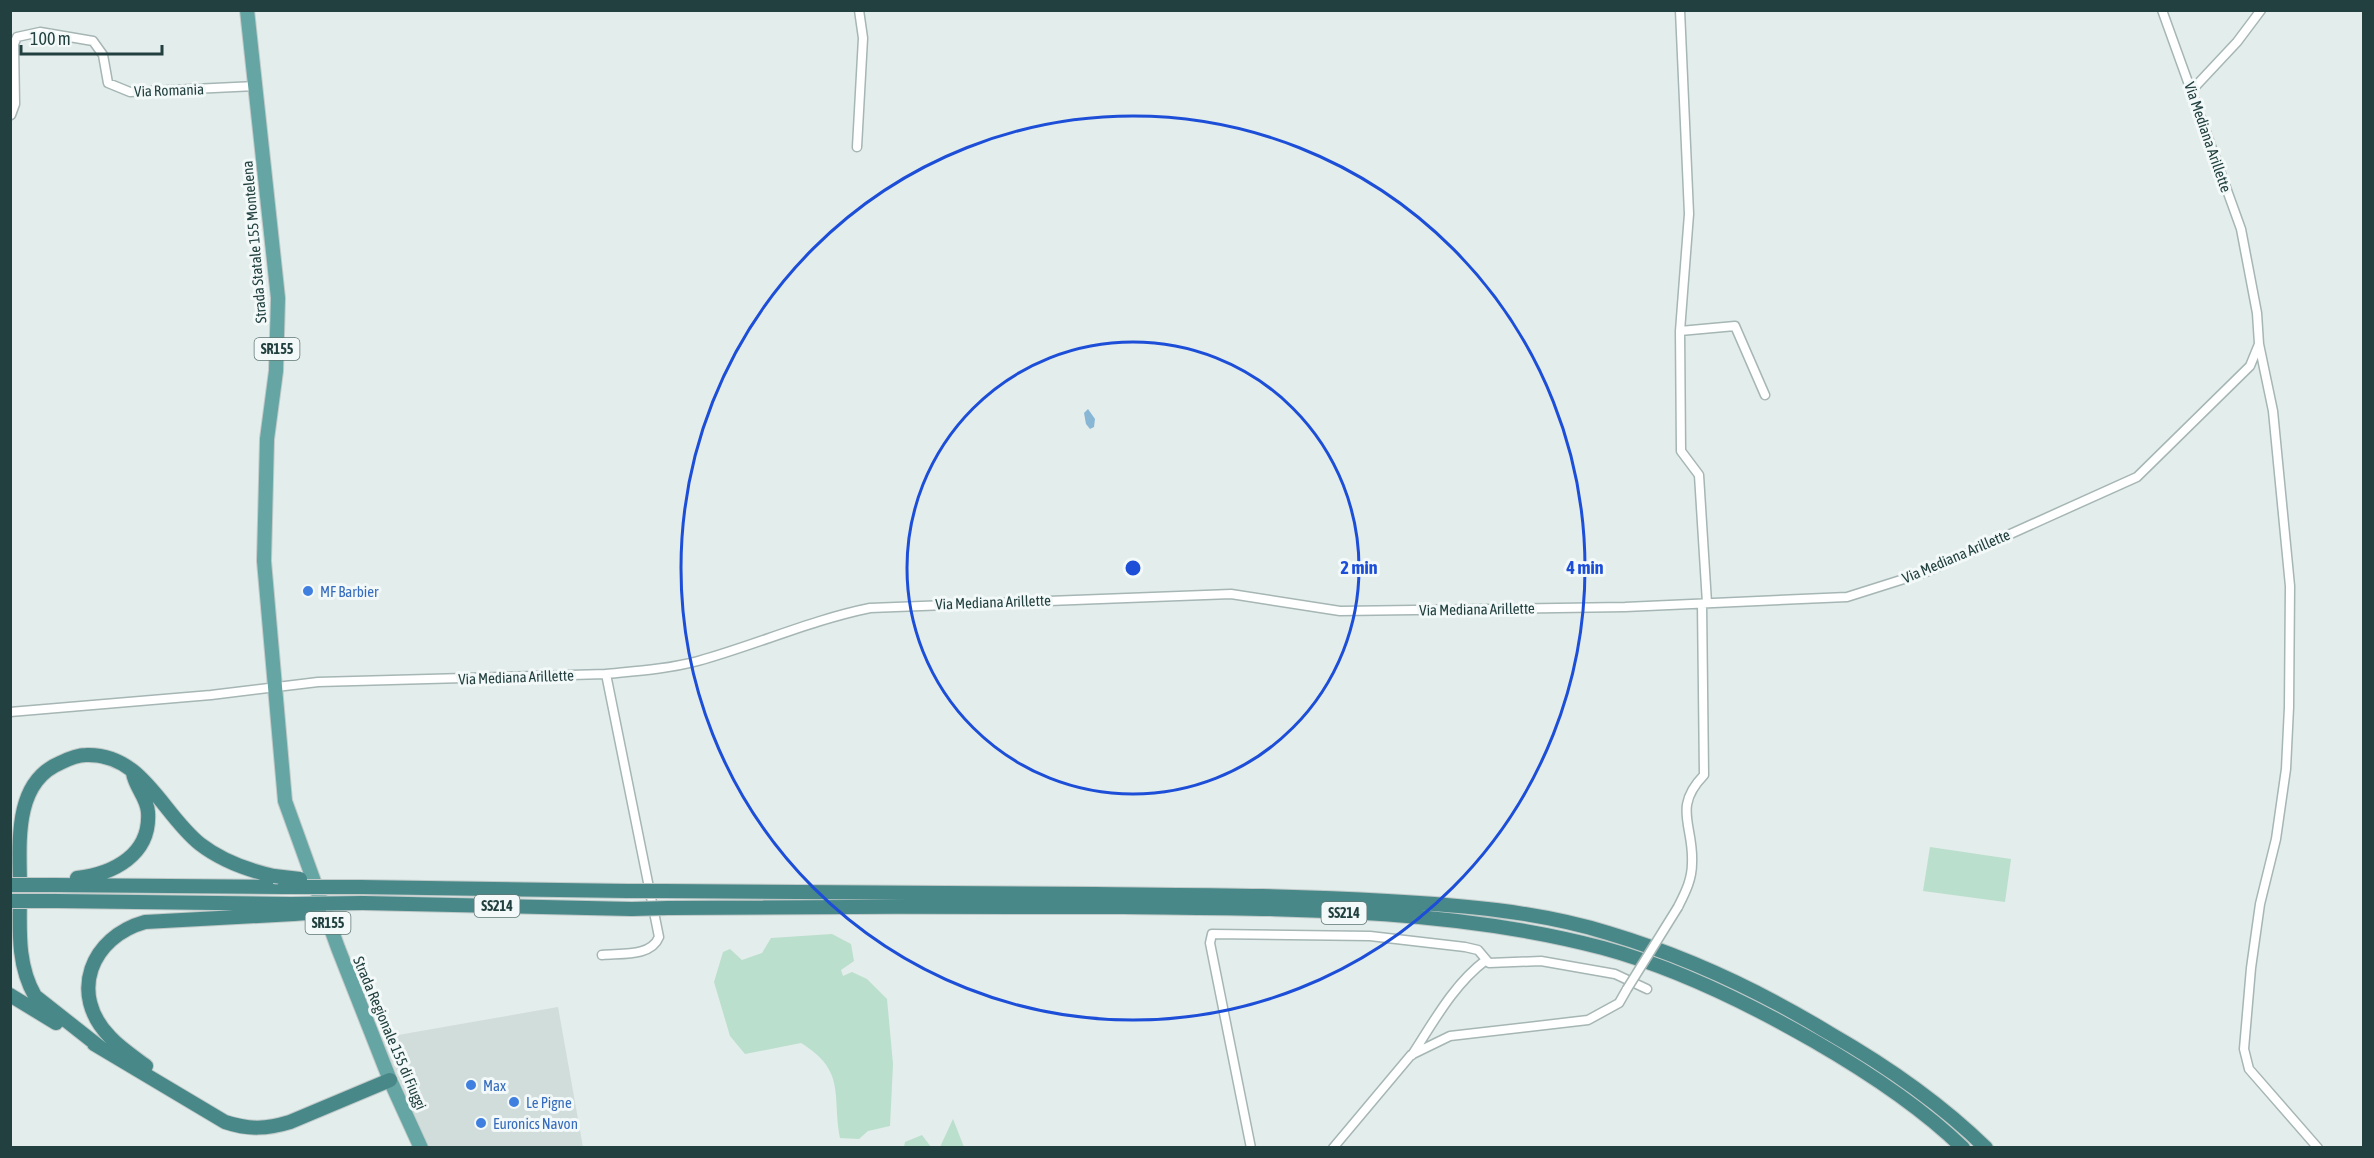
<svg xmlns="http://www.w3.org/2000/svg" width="2374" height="1158" viewBox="0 0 2374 1158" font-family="'Asap Condensed',sans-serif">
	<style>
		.built { fill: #d1dddb }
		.green { fill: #bbdfcd }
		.water { fill: #88b7d5 }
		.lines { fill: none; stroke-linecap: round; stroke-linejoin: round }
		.minor-casing { stroke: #a5b6b4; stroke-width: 11 }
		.primary-casing { stroke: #c1cac9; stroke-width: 16 }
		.trunk-casing { stroke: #c1cac9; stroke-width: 16 }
		.minor { stroke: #fff; stroke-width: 8 }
		.primary { stroke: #65a5a3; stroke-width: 14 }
		.trunk { stroke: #488888; stroke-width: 14 }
		.minor-bridge-casing { stroke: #a5b6b4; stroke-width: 11; stroke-linecap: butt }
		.trunk-bridge-casing { stroke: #c1cac9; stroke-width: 16; stroke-linecap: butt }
		.minor-bridge { stroke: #fff; stroke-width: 8 }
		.trunk-bridge { stroke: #488888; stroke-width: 14 }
		.ring { fill: none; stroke: #1d4ed8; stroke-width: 3 }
		.shop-dot { fill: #3f7fe0; stroke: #f3f9f8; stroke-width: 2 }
		.labels { text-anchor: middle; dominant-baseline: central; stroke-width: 6; stroke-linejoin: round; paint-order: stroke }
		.shield { fill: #f3f9f8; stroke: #607876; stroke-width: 1.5 }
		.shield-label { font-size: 14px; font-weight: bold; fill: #21403f }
		.street-label { font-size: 15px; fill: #21403f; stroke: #f3f9f8 }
		.shop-label { font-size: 15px; fill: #366cbe; stroke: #f3f9f8; text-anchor: start }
		.centre { fill: #1d4ed8; stroke: #f3f9f8; stroke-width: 3 }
		.ring-label { font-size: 18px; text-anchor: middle; font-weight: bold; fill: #1d4ed8; stroke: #f3f9f8; stroke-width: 6; stroke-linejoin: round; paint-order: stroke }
	</style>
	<rect width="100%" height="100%" fill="#e3edeb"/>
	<path class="built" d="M558,1007L583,1147H428L381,1038Z"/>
	<path class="green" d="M1930,847L2011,859L2005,902L1923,891Z
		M832,934L851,944L854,961L841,970L843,976L852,972L867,979L887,999L893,1064L890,1126L868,1131L859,1139L840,1138C832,1093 846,1071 801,1043L745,1054L730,1036L714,982L723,952L730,949L742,960L762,953L771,938Z
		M953,1119L964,1147H940Z
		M922,1135L931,1147H904L905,1142Z"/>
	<path class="water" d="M1088,409L1095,419L1094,427L1090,429L1086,424L1084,413Z"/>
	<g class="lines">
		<defs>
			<path id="minor" d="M2192,90L2237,42L2261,10
				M11,115L15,104L14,44L17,37L40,32L93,41L103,55L108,83L130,92L256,86
				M857,147L863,38L859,10
				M1680,331L1689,214L1680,10
				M2259,344L2273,411L2290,586L2289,707L2286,769L2276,839L2260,904L2251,968L2244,1049L2249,1069L2318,1148
				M1707,603L1699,475L1681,451L1680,331L1735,326L1765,395
				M10,712L211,695L318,682L606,674C637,671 668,669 698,661C756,645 811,620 870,608L1231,594L1340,611L1625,607L1847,597L1926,572L2137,477L2250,366L2259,344L2257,313L2241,229L2162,10
				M1678,907C1685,893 1692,880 1692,863C1694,825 1672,808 1704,775L1702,604
				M602,955C621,953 651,957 659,937L606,674
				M1412,1055C1434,1021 1454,984 1486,960
				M1251,1148L1210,943L1212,934L1370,936L1465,947L1478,950L1489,963L1541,961L1615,974L1647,989
				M1333,1148L1411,1055L1450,1036L1588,1020L1619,1003L1627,989"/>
			<path id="primary" d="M247,10L278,298L276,371L267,439L264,561L285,801L338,948L390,1080L421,1148"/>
			<path id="trunk" d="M77,878C113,874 151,855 148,812C147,797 135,787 133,773
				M53,885L284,887
				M360,887L628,891
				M663,891C807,891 951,892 1095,894C1193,895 1290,895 1387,901C1460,905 1537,911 1608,933C1685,956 1760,991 1829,1033C1885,1065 1940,1103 1986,1148
				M57,901L291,904
				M363,903L632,909
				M668,908C820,907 971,906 1123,907C1283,909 1448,907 1603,948C1677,968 1748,1003 1814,1041C1866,1071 1920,1106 1963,1148
				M10,995L56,1023
				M94,1044L225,1122C249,1130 267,1129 290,1122L390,1080
				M101,1048L35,996C16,963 20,926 20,889C20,847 12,783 60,763C68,759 77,755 86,755C143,753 162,814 200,844C222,861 247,870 274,876
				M146,1066C134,1057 120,1048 110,1037C68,994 91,937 145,922L294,914"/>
		</defs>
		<use href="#minor" class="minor-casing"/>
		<use href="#primary" class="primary-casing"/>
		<use href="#trunk" class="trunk-casing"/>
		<use href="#minor" class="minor"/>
		<use href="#primary" class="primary"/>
		<use href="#trunk" class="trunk"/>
		<defs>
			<path id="minor-bridge" d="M1627,989L1678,907"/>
			<path id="trunk-bridge" d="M274,876L300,879
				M10,885H53
				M284,887H360
				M628,891H663
				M10,901H57
				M291,904L363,903
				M632,909L668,908
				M294,914L319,912"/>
		</defs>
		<use href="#minor-bridge" class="minor-bridge-casing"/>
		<use href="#trunk-bridge" class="trunk-bridge-casing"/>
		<use href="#minor-bridge" class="minor-bridge"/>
		<use href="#trunk-bridge" class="trunk-bridge"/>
	</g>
	<g class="ring">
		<circle cx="1133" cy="568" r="226"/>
		<circle cx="1133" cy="568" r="452"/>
	</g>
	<g class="shop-dot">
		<circle cx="308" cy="591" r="6"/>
		<circle cx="471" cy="1085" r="6"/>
		<circle cx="514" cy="1102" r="6"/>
		<circle cx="481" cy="1123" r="6"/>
	</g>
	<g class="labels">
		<g class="shield">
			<rect x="254.5" y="338" width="45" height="22" rx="4.5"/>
			<rect x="474.5" y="895" width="45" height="22" rx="4.5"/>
			<rect x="1321.5" y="902" width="45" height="22" rx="4.5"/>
			<rect x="305.5" y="912" width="45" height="22" rx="4.5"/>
		</g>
		<g class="shield-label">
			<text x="277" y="349">SR155</text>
			<text x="497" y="906">SS214</text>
			<text x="1344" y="913">SS214</text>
			<text x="328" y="923">SR155</text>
		</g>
		<g class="street-label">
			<text transform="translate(169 90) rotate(-2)">Via Romania</text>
			<text transform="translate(2208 137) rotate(71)">Via Mediana Arillette</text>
			<text transform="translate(254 242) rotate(-95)">Strada Statale 155 Montelena</text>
			<text transform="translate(1956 556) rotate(-23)">Via Mediana Arillette</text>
			<text transform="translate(993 602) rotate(-2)">Via Mediana Arillette</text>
			<text transform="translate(1477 609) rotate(-1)">Via Mediana Arillette</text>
			<text transform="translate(516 677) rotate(-2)">Via Mediana Arillette</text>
			<text transform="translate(390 1033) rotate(67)">Strada Regionale 155 di Fiuggi</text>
		</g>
		<g class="shop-label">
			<text x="320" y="591">MF Barbier</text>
			<text x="483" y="1085">Max</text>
			<text x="526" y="1102">Le Pigne</text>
			<text x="493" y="1123">Euronics Navon</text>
		</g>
	</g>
	<circle cx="1133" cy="568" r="9" class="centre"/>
	<g class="ring-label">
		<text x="1359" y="574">2 min</text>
		<text x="1585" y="574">4 min</text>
	</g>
	<rect width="2374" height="1158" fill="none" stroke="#21403f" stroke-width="24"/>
	<path d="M21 45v9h141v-9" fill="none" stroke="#21403f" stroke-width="3"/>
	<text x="30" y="45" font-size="18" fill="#21403f" stroke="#f3f9f8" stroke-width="4.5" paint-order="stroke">100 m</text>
</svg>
